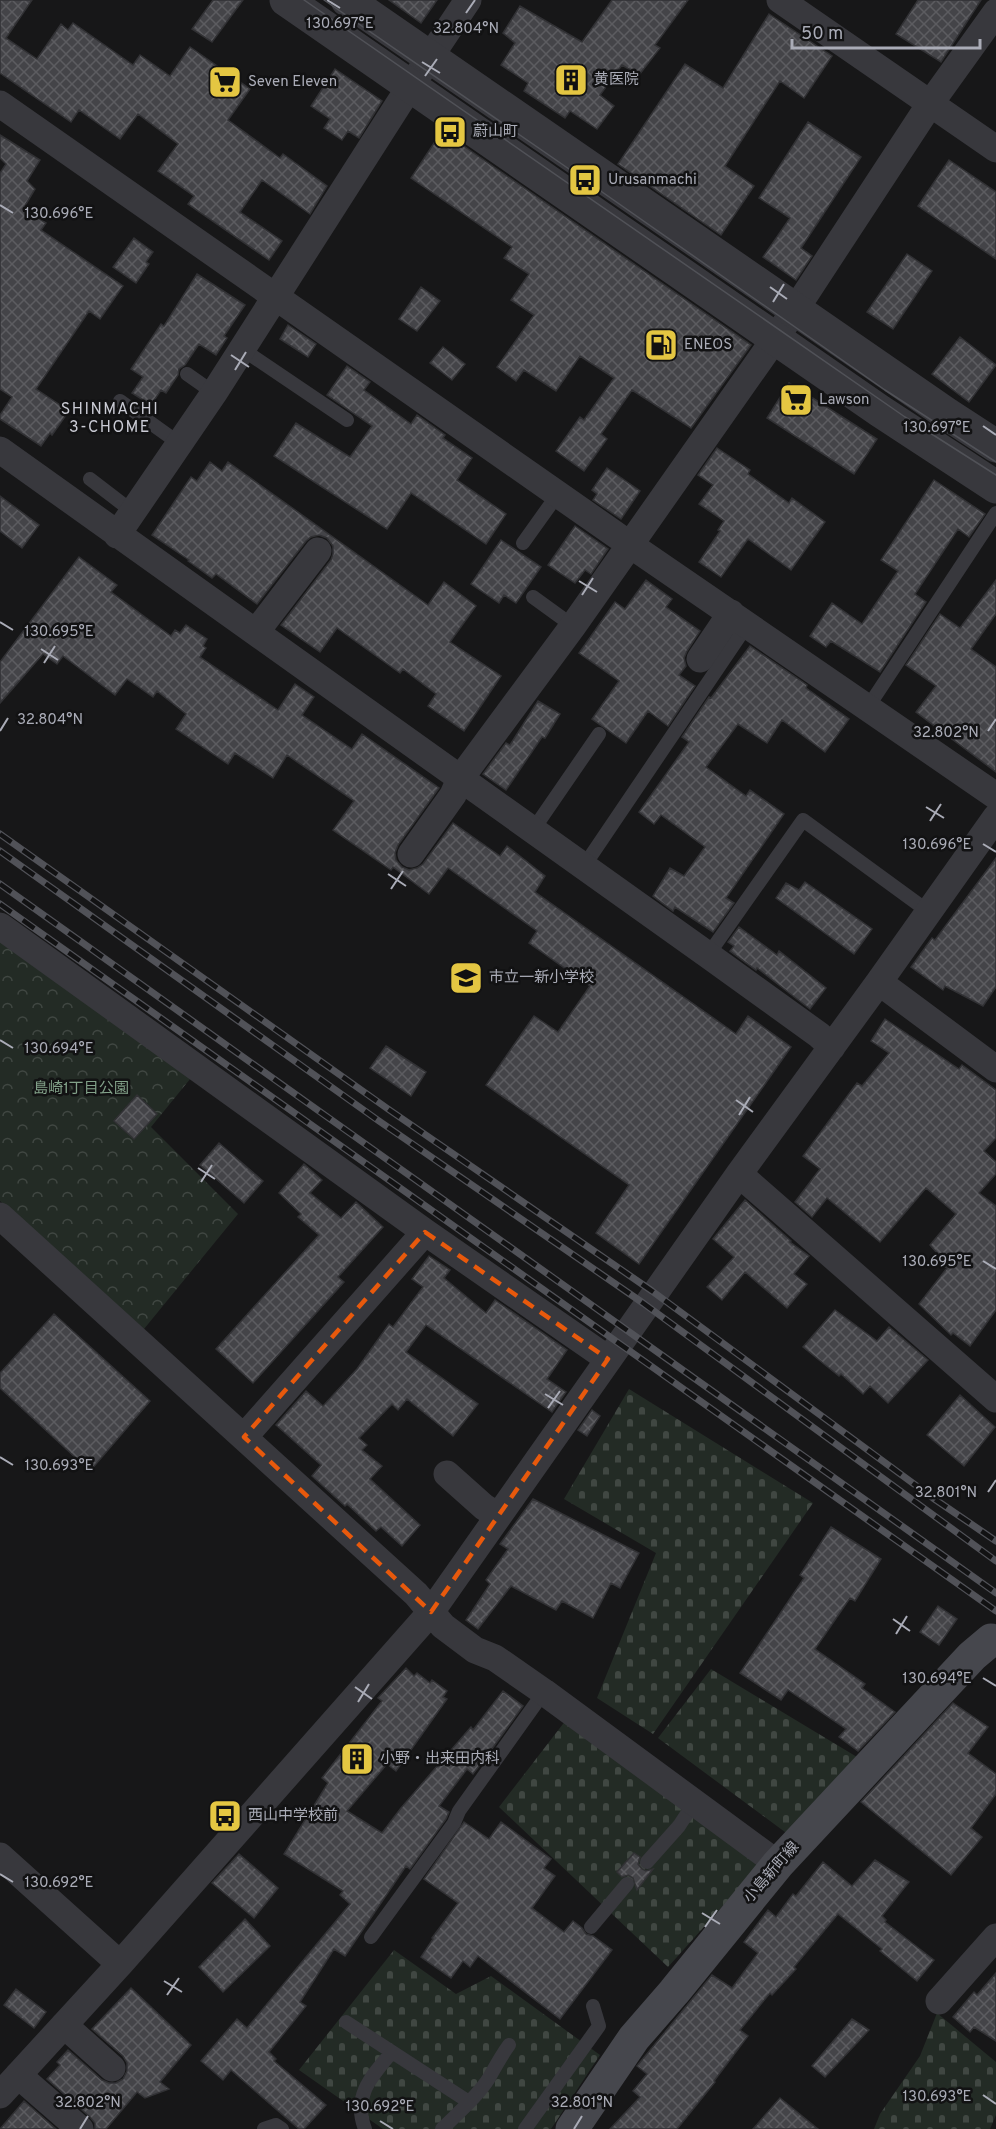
<svg xmlns="http://www.w3.org/2000/svg" width="996" height="2129" viewBox="0 0 996 2129" font-family="Overpass,'Noto Sans JP',sans-serif">
	<style>
		.cemetery { fill: url(#cemetery-stones) }
		.park { fill: url(#park-crowns) }
		.building { fill: url(#building-cross-hatch); stroke: #313134; stroke-width: 1.5 }
		.lines { fill: none; stroke-linecap: round; stroke-linejoin: round }
		.service { stroke: #38383d; stroke-width: 14 }
		.minor { stroke: #38383d; stroke-width: 27 }
		.tertiary { stroke: #38383d; stroke-width: 33 }
		.secondary { stroke: #46474d; stroke-width: 33 }
		.tram { stroke: #515258; stroke-width: 1.5 }
		.rail-casing { stroke: #515258; stroke-width: 7 }
		.rail { stroke: #121213; stroke-width: 4.5; stroke-dasharray: 14; stroke-linecap: butt }
		.marked { fill: none; stroke: #e8590c; stroke-width: 4.5; stroke-dasharray: 12 8; stroke-linejoin: round }
		.ticks { fill: none; stroke: #aaacb7; stroke-width: 2 }
		.labels { text-anchor: middle; dominant-baseline: central; stroke-width: 5; stroke-linejoin: round; paint-order: stroke }
		.poi-label { font-size: 15px; fill: #aaacb7; stroke: #121213; text-anchor: start }
		.park-label { font-size: 15px; fill: #82a189; stroke: #121213 }
		.street-label { font-size: 15px; fill: #aaacb7; stroke: #121213 }
		.neighbourhood-label { font-size: 16px; letter-spacing: 1.5px; fill: #cacbd4; stroke: #121213 }
		.ticks-label { font-size: 15px; text-anchor: middle; fill: #aaacb7; stroke: #121213; stroke-width: 5; stroke-linejoin: round; paint-order: stroke }
	</style>
	<defs>
		<pattern id="cemetery-stones" width="16" height="16" patternUnits="userSpaceOnUse" patternTransform="scale(1.5)"><rect width="16" height="16" fill="#232b25"/><path d="M2 7V4a2 2 0 0 1 4 0v3zM10 15v-3a2 2 0 0 1 4 0v3z" fill="#404742"/></pattern>
		<pattern id="park-crowns" width="20" height="18" patternUnits="userSpaceOnUse" patternTransform="scale(1.5)"><rect width="20" height="18" fill="#232b25"/><path d="M2 6a3 3 0 1 1 6 0M12 15a3 3 0 1 1 6 0" fill="none" stroke="#404742"/></pattern>
		<pattern id="building-cross-hatch" width="8" height="8" patternUnits="userSpaceOnUse" patternTransform="scale(1.5)"><rect width="8" height="8" fill="#444448"/><path d="M0 0l8 8M0 8l8-8" fill="none" stroke="#5c5c60"/></pattern>
	</defs>
	<rect width="100%" height="100%" fill="#171718"/>
	<path class="cemetery" d="M629,1389L813,1503L653,1734L597,1698L656,1553L564,1499Z
		M711,1669L857,1757L789,1835L658,1738Z
		M566,1720L764,1860L668,1967L499,1807Z
		M394,1950L456,1994L491,1976L600,2055L551,2129H383L299,2070Z
		M937,2013L996,2062V2115L990,2129H874L880,2114L920,2056Z"/>
	<path class="park" d="M0,931L195,1073L151,1127L238,1214L144,1329L0,1201Z"/>
	<path class="building" d="M0,0H32L6,38L37,59L61,24L68,30L73,23L133,65L140,55L170,76L190,47L250,89L228,120L280,158L283,154L327,186L310,214L262,180L240,212L282,241L269,260L188,204L194,196L158,171L178,144L138,114L120,139L79,110L71,122L0,73Z
		M213,0H243L212,42L192,29Z
		M389,0H437L421,23Z
		M612,0H688L655,45L660,48L639,75L622,65L600,95L614,106L597,129L570,111L565,118L524,91L528,83L501,65L515,43L503,33L520,6L582,42Z
		M918,0H981L941,62L896,34Z
		M769,14L832,56L804,98L780,81L725,166L754,186L721,235L618,164L685,64L723,88Z
		M335,69L382,101L359,138L348,131L342,140L324,128L330,119L311,106Z
		M808,122L861,157L801,248L812,256L796,280L763,257L790,218L759,198Z
		M442,131L751,345L691,428L632,390L601,434L607,439L584,471L556,451L580,417L584,420L614,378L580,356L556,391L524,370L516,381L497,367L534,315L511,300L529,274L504,258L512,247L411,178Z
		M0,135L40,160L27,181L35,189L23,209L46,223L41,230L123,286L100,319L89,311L36,389L69,411L52,435L50,433L41,446L0,419V415L12,397L0,389V173L6,164L0,158Z
		M949,160L996,192V259L918,206Z
		M134,238L153,252L146,262L149,264L136,283L113,267Z
		M907,254L932,271L893,329L867,312Z
		M197,274L245,305L224,336L227,338L216,355L199,344L185,365L179,369L178,375L166,393L161,390L151,405L132,393L143,377L131,369L161,324L164,326Z
		M421,287L440,301L417,331L399,319Z
		M288,325L316,344L308,357L280,339Z
		M960,337L996,365L969,402L932,374Z
		M443,347L465,364L452,380L430,363Z
		M347,366L370,382L364,390L411,424L417,415L445,435L443,438L472,458L457,480L506,514L486,544L411,493L387,529L274,456L296,423L350,457L372,426L327,395Z
		M789,383L877,439L854,474L767,418Z
		M717,448L750,470L748,474L789,503L792,498L825,522L791,570L748,539L721,577L699,562L720,531L718,530L724,521L699,504L713,485L698,475Z
		M210,462L222,471L228,462L428,605L444,582L476,606L450,642L501,676L464,731L428,706L436,694L403,669L400,673L337,628L320,652L281,625L331,560L333,554V546L327,538L319,535L311,537L306,541L257,604L216,574L212,578L188,561L189,560L152,535L191,477L197,481Z
		M607,468L640,491L621,519L593,500L597,494L592,490Z
		M934,480L985,514L969,537L958,529L915,594L926,602L880,672L831,641L826,647L810,636L832,603L862,624L898,571L881,560Z
		M0,496L39,525L22,548L0,531Z
		M575,526L608,549L591,574L585,570L575,583L548,565Z
		M501,540L541,567L516,603L504,595L499,603L471,584Z
		M79,557L117,585L111,592L171,636L175,630L180,633L186,625L207,639L203,646L206,648L200,657L278,710L295,684L314,697L302,715L352,749L362,734L439,788L398,845L395,853L396,860L402,867L409,870L417,868L423,864L453,823L500,856L507,846L545,876L535,892L736,1034L748,1016L791,1047L639,1264L596,1233L629,1185L486,1085L534,1016L558,1032L590,986L529,943L537,931L448,868L429,894L393,867L391,870L333,830L354,801L287,755L273,778L235,753L228,764L176,729L186,714L157,691L153,697L127,679L115,695L63,656L57,664L43,654L0,703V662Z
		M646,580L672,599L666,607L700,631L687,651L684,658L686,666L679,675L695,686L668,726L648,711L626,743L592,719L619,681L579,653L615,602L625,609Z
		M996,580V614L971,649L996,667V772L916,712L936,686L906,665L940,614L960,628Z
		M750,646L807,685L806,688L849,719L825,752L782,720L767,743L738,724L706,767L746,796L750,790L784,814L726,898L734,903L713,932L675,907L673,911L653,896L670,868L684,876L705,847L661,815L654,824L639,812L689,742L682,737L709,697L711,698Z
		M538,701L560,714L545,738L542,737L506,790L483,774L506,743L510,745Z
		M996,858V987L983,1006L945,986L943,990L911,967L932,938L935,940Z
		M805,882L872,929L854,954L776,898L786,883L799,890Z
		M739,927L777,955L779,951L826,988L810,1009L757,968L756,970L730,951L734,946L728,942Z
		M885,1019L959,1069L962,1065L996,1090V1138L984,1151L996,1162V1174L979,1193L996,1206V1310L970,1346L953,1333L951,1335L919,1304L947,1268L934,1260L938,1254L930,1245L956,1214L926,1188L880,1242L827,1198L812,1217L795,1202L820,1169L803,1156L857,1083L862,1086L889,1053L871,1041Z
		M386,1046L426,1072L411,1096L370,1068Z
		M137,1095L157,1114L134,1139L114,1121Z
		M219,1143L263,1181L244,1203L200,1165Z
		M304,1164L322,1180L310,1193L341,1218L356,1202L383,1227L338,1277L344,1282L253,1383L216,1349L319,1235L298,1217L301,1214L279,1193Z
		M745,1200L791,1241L790,1242L809,1256L794,1274L807,1284L787,1308L745,1272L722,1300L707,1287L734,1257L713,1239Z
		M429,1256L450,1270L444,1278L486,1313L495,1300L567,1350L547,1379L566,1392L552,1412L426,1325L406,1352L478,1404L453,1436L407,1399L398,1410L392,1404L359,1438L367,1445L362,1450L382,1466L370,1479L420,1525L402,1546L381,1527L376,1531L347,1504L345,1506L312,1476L321,1465L276,1425L306,1391L323,1406L357,1369L389,1324L393,1327L423,1287L412,1279Z
		M835,1310L877,1341L889,1327L928,1360L888,1403L870,1386L863,1394L841,1374L839,1376L803,1347Z
		M54,1314L150,1401L90,1471L0,1388V1373Z
		M960,1395L995,1427L964,1466L927,1435Z
		M592,1410L600,1416L587,1436L578,1430Z
		M533,1499L639,1553L620,1588L611,1583L593,1618L562,1601L556,1610L511,1586L478,1629L466,1620L490,1584L486,1580L508,1549L500,1544Z
		M831,1527L881,1559L855,1601L850,1598L815,1649L865,1684L862,1688L895,1712L858,1751L839,1737L846,1729L788,1690L781,1700L740,1673L804,1578L800,1575Z
		M938,1606L957,1619L939,1645L920,1632Z
		M406,1668L414,1676L417,1673L430,1683L432,1680L447,1691L443,1697L447,1699L396,1771L387,1764L347,1811L382,1833L401,1808L471,1727L473,1730L503,1691L523,1706L486,1757L473,1774L467,1769L439,1806L449,1812L446,1819L410,1869L406,1866L345,1956L334,1949L300,2002L306,2006L269,2052L276,2059L274,2061L326,2105L304,2129H299L231,2070L223,2080L201,2061L237,2019L247,2028L350,1904L340,1895L343,1891L284,1854L328,1783L322,1778L382,1701L378,1698Z
		M953,1703L988,1727L968,1753L996,1774V1794L971,1828L982,1837L951,1875L861,1802Z
		M464,1822L489,1839L501,1822L551,1859L544,1868L555,1876L532,1908L564,1932L573,1921L582,1928L586,1934L593,1936L612,1950L560,2019L478,1956L470,1967L463,1961L451,1978L421,1957L433,1939L432,1938L458,1903L424,1879Z
		M634,1853L640,1857L638,1864L642,1869L646,1871L653,1869L637,1890L633,1878L628,1875L622,1877L617,1872Z
		M239,1854L278,1888L254,1918L212,1883Z
		M875,1860L909,1882L882,1916L886,1920L885,1922L934,1960L917,1981L880,1951L882,1949L838,1914L794,1967L796,1969L772,1995L770,1993L740,2030L748,2036L714,2081L715,2082L677,2129H610L640,2097L633,2091L647,2074L637,2066L712,1975L732,1988L758,1953L744,1942L768,1910L776,1917L793,1894L796,1896L823,1862L852,1886Z
		M245,1919L270,1946L223,1992L199,1967Z
		M996,1973V2041L974,2027L970,2032L953,2017L974,1992L977,1995Z
		M131,1988L191,2045L160,2082L169,2089L145,2098L137,2092L106,2129H95V2123L90,2117L47,2079L60,2065L57,2062L68,2050L102,2080L109,2083H116L123,2079L127,2071V2063L123,2056L92,2029Z
		M16,1989L46,2012L34,2028L4,2005Z
		M852,2019L869,2030L825,2077L812,2066Z
		M780,2098L818,2129H753Z
		M24,2101L56,2129H0Z"/>
	<g class="lines">
		<path class="service" d="M242,349L347,420
			M187,374L214,393
			M120,401L180,444
			M90,479L133,512
			M523,543L558,494
			M533,597L573,626
			M868,707L996,513
			M533,830L599,734
			M584,866L747,625
			M708,955L803,820L929,912
			M647,1862L679,1826L694,1803
			M591,1927L627,1884
			M371,1937L454,1823L459,1811L544,1692
			M346,2022L469,2102
			M264,2129L276,2125L282,2129
			M365,2129C352,2096 372,2076 392,2052
			M442,2129C458,2113 477,2097 489,2078C495,2067 501,2056 509,2045
			M525,2129L599,2026L593,2006"/>
		<path class="minor" d="M780,0L996,149
			M0,104L629,544L996,796
			M0,450L708,955L819,1035L832,1047
			M117,535L214,393L400,102L468,0
			M256,632L318,551
			M700,659L731,613
			M411,854L453,795L460,779L573,626L795,310L930,104L996,12
			M0,926L425,1232L608,1359
			M879,982L996,1069
			M739,1174L996,1399
			M0,1216L416,1594L443,1626L475,1650L495,1658L544,1692L778,1864
			M244,1437L425,1232
			M447,1474L484,1507L497,1515
			M0,1856L120,1964
			M939,2001L996,1937
			M64,2025L112,2068
			M18,2075L80,2129
			M0,2095L120,1964L431,1612L739,1174L879,982L996,817"/>
		<path class="tertiary" d="M286,0L880,411L996,487
			M347,0L947,414L996,446"/>
		<path class="secondary" d="M572,2129L634,2038L674,1992L778,1864L972,1656L991,1640L996,1641"/>
		<path class="tram" d="M304,0L905,417L996,475
			M324,0L585,180L885,390L996,462"/>
		<defs>
			<path id="rail" d="M0,834L388,1109L652,1291L933,1498L996,1541
				M0,851L379,1121L643,1303L996,1561
				M0,884L996,1593
				M0,904L996,1611"/>
		</defs>
		<use href="#rail" class="rail-casing"/>
		<use href="#rail" class="rail"/>
	</g>
	<path class="marked" d="M425,1232L608,1359L431,1612L244,1437Z"/>
	<path class="ticks" d="M327,0L340,8M466,13L475,0M422,62L440,73M425,76L437,59M0,205L13,213M770,287L787,299M773,302L784,284M231,355L249,367M235,370L246,352M983,426L996,435M579,581L597,592M582,595L593,578M0,622L13,630M41,649L58,660M44,663L55,646M0,731L8,718M988,731L996,719M926,807L944,818M930,821L941,804M983,844L996,852M388,874L406,886M391,889L403,871M0,1040L13,1048M736,1100L753,1112M739,1115L750,1097M198,1168L215,1179M201,1182L212,1165M983,1261L996,1269M545,1394L563,1405M548,1408L560,1391M0,1457L13,1465M988,1492L996,1480M893,1619L910,1631M896,1634L907,1616M983,1678L996,1686M355,1687L372,1699M358,1702L369,1684M0,1874L13,1882M702,1913L720,1924M705,1927L717,1910M164,1981L182,1992M167,1995L179,1978M983,2095L996,2104M380,2121L393,2129M80,2129L88,2116M574,2129L582,2116"/>
	<defs>
		<symbol id="building-square" viewBox="-11 -11 22 22"><rect x="-9" y="-9" width="18" height="18" rx="4" fill="#e4c642" stroke="#121213"/><path d="M-4-6H4V6H1V3H-1V6H-4ZM-2.5-4.3h1.7v1.8h-1.7ZM.8-4.3h1.7v1.8H.8ZM-2.5-1h1.7V.8h-1.7ZM.8-1h1.7V.8H.8Z" fill="#111"/></symbol>
		<symbol id="supermarket-square" viewBox="-11 -11 22 22"><rect x="-9" y="-9" width="18" height="18" rx="4" fill="#e4c642" stroke="#121213"/><path d="M-6-5.5h2.5l.6 2H6L4.5 2H-2.5L-4.4-4H-6ZM-1.5 3.2a1.3 1.3 0 1 0 .1 0ZM3 3.2a1.3 1.3 0 1 0 .1 0Z" fill="#111"/></symbol>
		<symbol id="bus-square" viewBox="-11 -11 22 22"><rect x="-9" y="-9" width="18" height="18" rx="4" fill="#e4c642" stroke="#121213"/><path d="M-5-6H5V4H4V6H2V4H-2V6H-4V4H-5ZM-3.5-4V0h7V-4ZM-3.5 1.2v1.5H-2V1.2ZM2 1.2v1.5H3.5V1.2Z" fill="#111"/></symbol>
		<symbol id="fuel-square" viewBox="-11 -11 22 22"><rect x="-9" y="-9" width="18" height="18" rx="4" fill="#e4c642" stroke="#121213"/><path d="M-5.5-6h7V0h2V4h1.3V-2.5L3-4.5l.8-.8L6-3V5H2.5V1h-1V6h-7ZM-4.2-4.7v3.2H.2V-4.7Z" fill="#111"/></symbol>
		<symbol id="school-square" viewBox="-11 -11 22 22"><rect x="-9" y="-9" width="18" height="18" rx="4" fill="#e4c642" stroke="#121213"/><path d="M0-5L7-2L0 1L-7-2ZM-4 1L0 2.5L4 1V4Q0 6-4 4Z" fill="#111"/></symbol>
	</defs>
	<g fill-rule="evenodd">
		<use href="#building-square" x="552" y="61" width="38" height="38"/>
		<use href="#supermarket-square" x="206" y="63" width="38" height="38"/>
		<use href="#bus-square" x="431" y="113" width="38" height="38"/>
		<use href="#bus-square" x="566" y="161" width="38" height="38"/>
		<use href="#fuel-square" x="642" y="326" width="38" height="38"/>
		<use href="#supermarket-square" x="777" y="381" width="38" height="38"/>
		<use href="#school-square" x="447" y="959" width="38" height="38"/>
		<use href="#building-square" x="338" y="1740" width="38" height="38"/>
		<use href="#bus-square" x="206" y="1797" width="38" height="38"/>
	</g>
	<g class="labels">
		<g class="poi-label">
			<text x="594" y="80">黄医院</text>
			<text x="248" y="82">Seven Eleven</text>
			<text x="473" y="132">蔚山町</text>
			<text x="608" y="180">Urusanmachi</text>
			<text x="684" y="345">ENEOS</text>
			<text x="819" y="400">Lawson</text>
			<text x="489" y="978">市立一新小学校</text>
			<text x="380" y="1759">小野・出来田内科</text>
			<text x="248" y="1816">西山中学校前</text>
		</g>
		<g class="park-label">
			<text x="81" y="1089">島崎1丁目公園</text>
		</g>
		<g class="street-label">
			<text transform="translate(772 1873) rotate(-49)">小島新町線</text>
		</g>
		<g class="neighbourhood-label">
			<text x="110" y="410">SHINMACHI<tspan x="110" dy="18">3-CHOME</tspan></text>
		</g>
	</g>
	<g class="ticks-label">
		<text x="340" y="28">130.697°E</text>
		<text x="466" y="33">32.804°N</text>
		<text x="59" y="218">130.696°E</text>
		<text x="937" y="432">130.697°E</text>
		<text x="59" y="636">130.695°E</text>
		<text x="50" y="724">32.804°N</text>
		<text x="946" y="737">32.802°N</text>
		<text x="937" y="849">130.696°E</text>
		<text x="59" y="1053">130.694°E</text>
		<text x="937" y="1266">130.695°E</text>
		<text x="59" y="1470">130.693°E</text>
		<text x="946" y="1497">32.801°N</text>
		<text x="937" y="1683">130.694°E</text>
		<text x="59" y="1887">130.692°E</text>
		<text x="937" y="2101">130.693°E</text>
		<text x="88" y="2107">32.802°N</text>
		<text x="582" y="2107">32.801°N</text>
		<text x="380" y="2111">130.692°E</text>
	</g>
	<path d="M792 39v9h188v-9" fill="none" stroke="#aaacb7" stroke-width="3"/>
	<text x="801" y="39" font-size="18" fill="#aaacb7" stroke="#121213" stroke-width="4.5" paint-order="stroke">50 m</text>
</svg>
